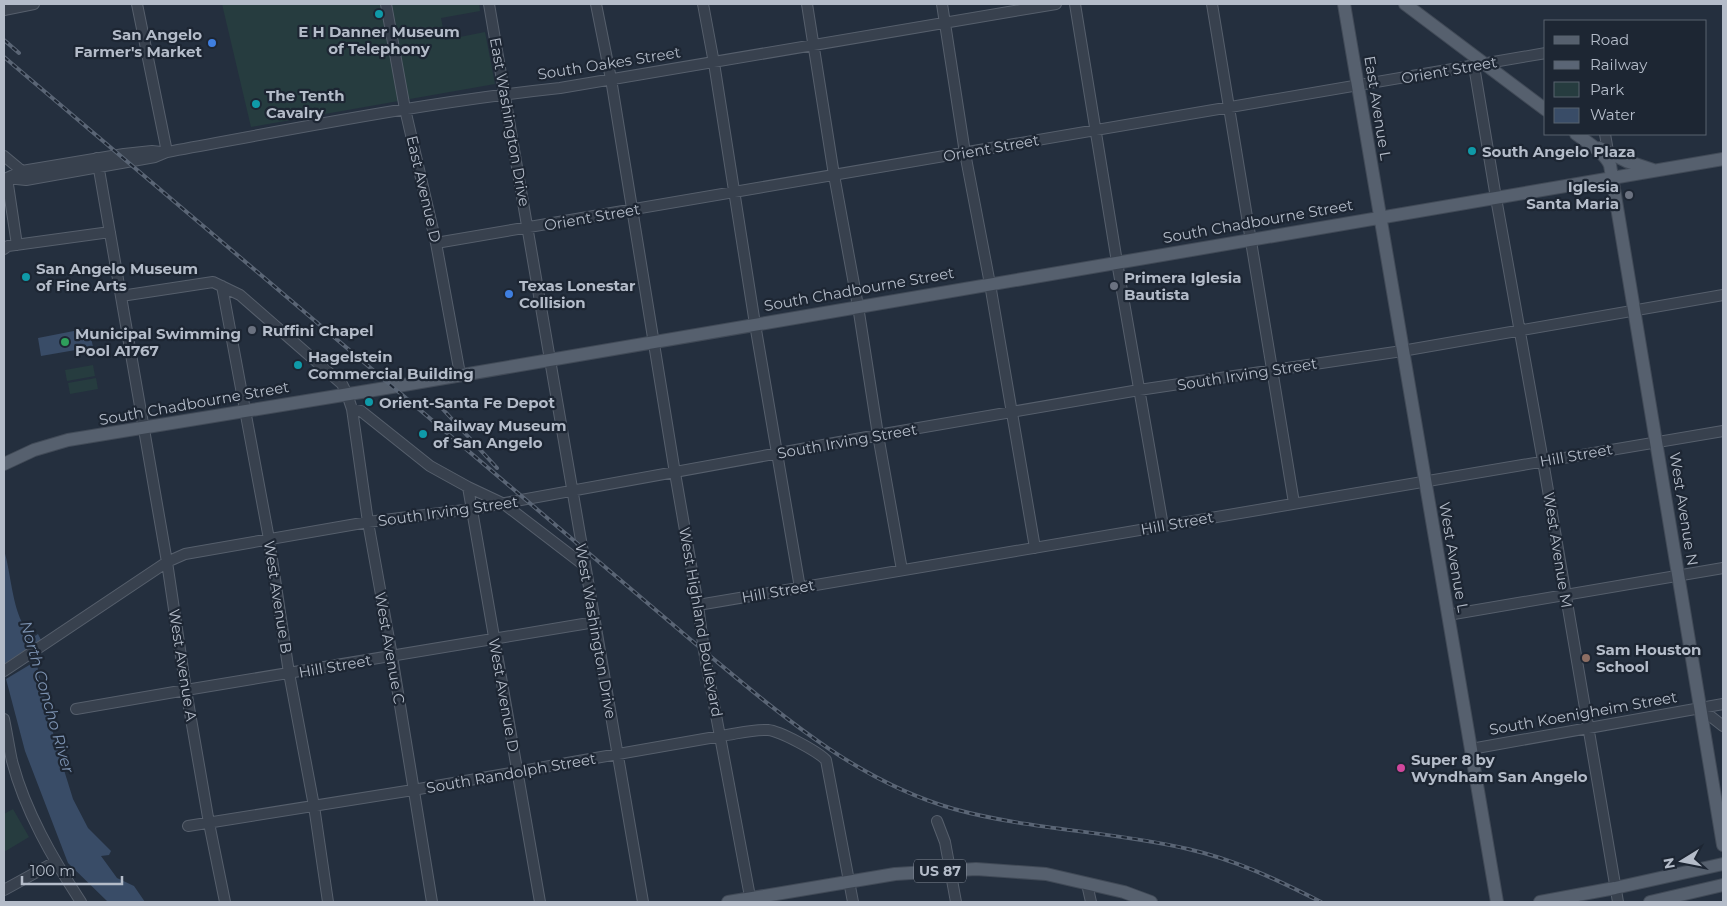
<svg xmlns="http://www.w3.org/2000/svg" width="1727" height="906" viewBox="0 0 1727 906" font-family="Montserrat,sans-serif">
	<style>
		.green { fill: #263c3f }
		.water { fill: #394c67 }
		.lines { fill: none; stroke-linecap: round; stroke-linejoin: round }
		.minor-casing { stroke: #565f6c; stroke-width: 12 }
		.major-casing { stroke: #414a57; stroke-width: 14 }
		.minor { stroke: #38414e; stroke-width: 10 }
		.major { stroke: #56606e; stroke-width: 12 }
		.rail-casing { stroke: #5a6575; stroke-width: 4 }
		.rail { stroke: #1d2633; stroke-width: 2; stroke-dasharray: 5.5; stroke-linecap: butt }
		.culture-dot { fill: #0f9aa8; stroke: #1d2633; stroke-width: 2 }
		.shop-dot { fill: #3f7fe0; stroke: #1d2633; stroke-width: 2 }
		.worship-dot { fill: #6b7280; stroke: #1d2633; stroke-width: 2 }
		.leisure-dot { fill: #2e9e5b; stroke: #1d2633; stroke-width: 2 }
		.education-dot { fill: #8d6e63; stroke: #1d2633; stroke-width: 2 }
		.hotel-dot { fill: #d1479c; stroke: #1d2633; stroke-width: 2 }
		.labels { text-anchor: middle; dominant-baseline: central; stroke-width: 4.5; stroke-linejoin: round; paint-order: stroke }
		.shield { fill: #1d2633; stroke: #878f9c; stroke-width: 1 }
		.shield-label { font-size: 14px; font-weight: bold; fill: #b4bcc9 }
		.poi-label { font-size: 15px; font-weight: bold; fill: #b4bcc9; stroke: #1d2633; text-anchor: start }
		.street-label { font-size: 15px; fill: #b4bcc9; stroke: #1d2633 }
		.water-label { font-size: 16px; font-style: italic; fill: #7c92b1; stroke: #1d2633 }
	</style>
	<rect width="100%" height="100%" fill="#242f3e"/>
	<path class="green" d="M222,4H479L480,11L441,18L445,40L485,32L495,84L251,127Z
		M93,365L95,376L67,381L65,370Z
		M96,378L98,389L70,394L68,383Z
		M13,809L29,837L4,852V814Z"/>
	<path class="water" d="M89,328L93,347L41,356L38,338Z
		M4,550C11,573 12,606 24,626C26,630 31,633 35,636L38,634L41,640L4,664Z
		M36,661L55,741L73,799L88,828L111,851L109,855L101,856L117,878L134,886L145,902H108L68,863L25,751L6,679Z"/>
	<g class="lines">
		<defs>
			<path id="minor" d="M137,4L167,152
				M386,4L405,109L436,243L460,374
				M489,4L643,902
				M596,4L611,79L675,473L698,605L704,651L751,902
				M703,4L714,63L755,324L800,588
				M807,4L834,175L858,306L878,435L902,570
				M942,4L965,153L990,284L1035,548
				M1075,4L1117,262L1163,526
				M1212,4L1294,503
				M4,10L34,4
				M1474,66L1496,198L1543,461L1618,902
				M1605,134L1609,157
				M4,156L22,171
				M97,158L167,562L186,690L209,823L225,902
				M7,178L26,180L155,157L167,152C298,128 428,102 560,88L1056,4
				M7,178L22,171L124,154L152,151L161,152
				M7,178L17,245
				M436,243L1546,53
				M4,249L8,246L110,232
				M222,286L269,539L289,673L314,806L328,902
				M121,296L213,282L240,295L342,384L347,394L352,409L368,522L392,656L432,902
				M352,409L361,411L430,466L468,487L504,504L585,566
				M468,487L540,902
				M698,605L1723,431
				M1448,615L1723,568
				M4,671L167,562L185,554L368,522L472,509L878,435L1139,390L1402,351L1723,295
				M1700,708L1723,726
				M76,709L186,690L595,622
				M4,719C7,733 9,747 12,761C25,811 53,859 81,902
				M1471,749L1723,704
				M937,821L945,842L956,902
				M188,826L413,790L721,736C736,734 753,729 768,730C780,731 817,751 826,760L853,902
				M1087,884L1091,902
				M4,890L55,862"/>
			<path id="major" d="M1344,4L1497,902
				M1405,4L1546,110
				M1576,134C1588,143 1604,152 1610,165L1723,845
				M1600,148L1626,161L1653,170
				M4,464L34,450L68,440L392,387L1723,159
				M728,902L895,874L976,869L1046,874L1124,892L1151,902
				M1540,902L1615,888L1723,864
				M1650,902L1723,885"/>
		</defs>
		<use href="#minor" class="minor-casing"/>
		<use href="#major" class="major-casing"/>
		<use href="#minor" class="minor"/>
		<use href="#major" class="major"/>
		<defs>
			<path id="rail" d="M4,40L19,53
				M4,57L704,651C780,714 856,781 954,809C1030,830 1111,831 1188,849C1236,860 1278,880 1321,902
				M439,405L497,468"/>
		</defs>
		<use href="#rail" class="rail-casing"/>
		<use href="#rail" class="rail"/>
	</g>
	<g class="culture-dot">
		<circle cx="379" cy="14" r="5"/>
		<circle cx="256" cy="104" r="5"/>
		<circle cx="1472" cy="151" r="5"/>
		<circle cx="26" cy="277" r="5"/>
		<circle cx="298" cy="365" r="5"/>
		<circle cx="369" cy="402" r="5"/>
		<circle cx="423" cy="434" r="5"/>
	</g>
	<g class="shop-dot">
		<circle cx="212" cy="43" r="5"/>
		<circle cx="509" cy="294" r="5"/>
	</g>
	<g class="worship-dot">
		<circle cx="1629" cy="195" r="5"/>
		<circle cx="1114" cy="286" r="5"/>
		<circle cx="252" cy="330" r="5"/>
	</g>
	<circle class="leisure-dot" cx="65" cy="342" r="5"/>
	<circle class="education-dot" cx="1586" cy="658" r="5"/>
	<circle class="hotel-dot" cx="1401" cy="768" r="5"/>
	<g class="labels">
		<rect class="shield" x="914" y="859.5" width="52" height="23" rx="4"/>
		<g class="shield-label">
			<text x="940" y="871">US 87</text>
		</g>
		<g class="poi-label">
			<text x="379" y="31" text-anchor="middle">E H Danner Museum<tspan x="379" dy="17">of Telephony</tspan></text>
			<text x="202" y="34" text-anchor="end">San Angelo<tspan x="202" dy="17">Farmer's Market</tspan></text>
			<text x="266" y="95">The Tenth<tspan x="266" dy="17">Cavalry</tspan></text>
			<text x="1482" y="151">South Angelo Plaza</text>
			<text x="1619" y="186" text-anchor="end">Iglesia<tspan x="1619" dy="17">Santa Maria</tspan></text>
			<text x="36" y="268">San Angelo Museum<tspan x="36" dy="17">of Fine Arts</tspan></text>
			<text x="1124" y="277">Primera Iglesia<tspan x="1124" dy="17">Bautista</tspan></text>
			<text x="519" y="285">Texas Lonestar<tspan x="519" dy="17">Collision</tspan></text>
			<text x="262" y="330">Ruffini Chapel</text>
			<text x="75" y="333">Municipal Swimming<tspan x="75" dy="17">Pool A1767</tspan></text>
			<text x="308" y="356">Hagelstein<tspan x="308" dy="17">Commercial Building</tspan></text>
			<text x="379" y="402">Orient-Santa Fe Depot</text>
			<text x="433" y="425">Railway Museum<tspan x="433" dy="17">of San Angelo</tspan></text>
			<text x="1596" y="649">Sam Houston<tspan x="1596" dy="17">School</tspan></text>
			<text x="1411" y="759">Super 8 by<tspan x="1411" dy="17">Wyndham San Angelo</tspan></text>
		</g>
		<g class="street-label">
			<text transform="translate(609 63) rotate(-9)">South Oakes Street</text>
			<text transform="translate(1449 70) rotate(-10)">Orient Street</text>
			<text transform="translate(1378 108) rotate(81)">East Avenue L</text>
			<text transform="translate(510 122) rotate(80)">East Washington Drive</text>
			<text transform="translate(991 148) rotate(-10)">Orient Street</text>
			<text transform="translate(424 189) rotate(77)">East Avenue D</text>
			<text transform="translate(592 217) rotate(-10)">Orient Street</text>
			<text transform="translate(1258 221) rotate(-10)">South Chadbourne Street</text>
			<text transform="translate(859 289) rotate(-10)">South Chadbourne Street</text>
			<text transform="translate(1247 374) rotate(-9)">South Irving Street</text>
			<text transform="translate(194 403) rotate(-10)">South Chadbourne Street</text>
			<text transform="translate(847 441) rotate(-10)">South Irving Street</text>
			<text transform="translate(1576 455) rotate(-10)">Hill Street</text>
			<text transform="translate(1684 509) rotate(81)">West Avenue N</text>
			<text transform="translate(448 511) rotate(-8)">South Irving Street</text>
			<text transform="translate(1177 523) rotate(-10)">Hill Street</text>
			<text transform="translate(1558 550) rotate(81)">West Avenue M</text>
			<text transform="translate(1454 557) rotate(80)">West Avenue L</text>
			<text transform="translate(778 591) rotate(-10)">Hill Street</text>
			<text transform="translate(278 597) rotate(81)">West Avenue B</text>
			<text transform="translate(701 622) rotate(80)">West Highland Boulevard</text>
			<text transform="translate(596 631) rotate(80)">West Washington Drive</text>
			<text transform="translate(390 648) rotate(80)">West Avenue C</text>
			<text transform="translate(183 665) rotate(81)">West Avenue A</text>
			<text transform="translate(335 666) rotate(-10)">Hill Street</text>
			<text transform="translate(504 695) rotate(80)">West Avenue D</text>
			<text transform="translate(1583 713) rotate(-10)">South Koenigheim Street</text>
			<text transform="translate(511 773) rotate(-10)">South Randolph Street</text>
		</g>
		<g class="water-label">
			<text transform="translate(47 697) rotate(74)">North Concho River</text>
		</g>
	</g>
	<rect width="1727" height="906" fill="none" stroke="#b4bcc9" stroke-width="10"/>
	<rect x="1544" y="20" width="162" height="115" fill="#1d2633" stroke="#59626f"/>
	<rect x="1554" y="36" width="25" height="8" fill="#56606e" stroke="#59626f"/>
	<text x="1590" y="45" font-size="15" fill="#b4bcc9">Road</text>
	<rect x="1554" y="61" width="25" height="8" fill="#5a6575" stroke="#59626f"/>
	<text x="1590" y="70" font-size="15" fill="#b4bcc9">Railway</text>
	<rect x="1554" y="82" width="25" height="15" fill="#263c3f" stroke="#59626f"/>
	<text x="1590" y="95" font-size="15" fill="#b4bcc9">Park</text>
	<rect x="1554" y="108" width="25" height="15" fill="#394c67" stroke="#59626f"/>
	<text x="1590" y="120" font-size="15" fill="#b4bcc9">Water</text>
	<g transform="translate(1682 861) rotate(260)" stroke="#1d2633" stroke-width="4" paint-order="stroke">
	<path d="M0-4L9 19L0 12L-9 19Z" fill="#b4bcc9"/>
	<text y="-8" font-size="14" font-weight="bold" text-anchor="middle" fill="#b4bcc9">N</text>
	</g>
	<path d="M22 876v8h100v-8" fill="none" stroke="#b4bcc9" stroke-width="2.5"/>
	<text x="30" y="876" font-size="15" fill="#b4bcc9" stroke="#1d2633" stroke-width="4" paint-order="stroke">100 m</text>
</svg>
